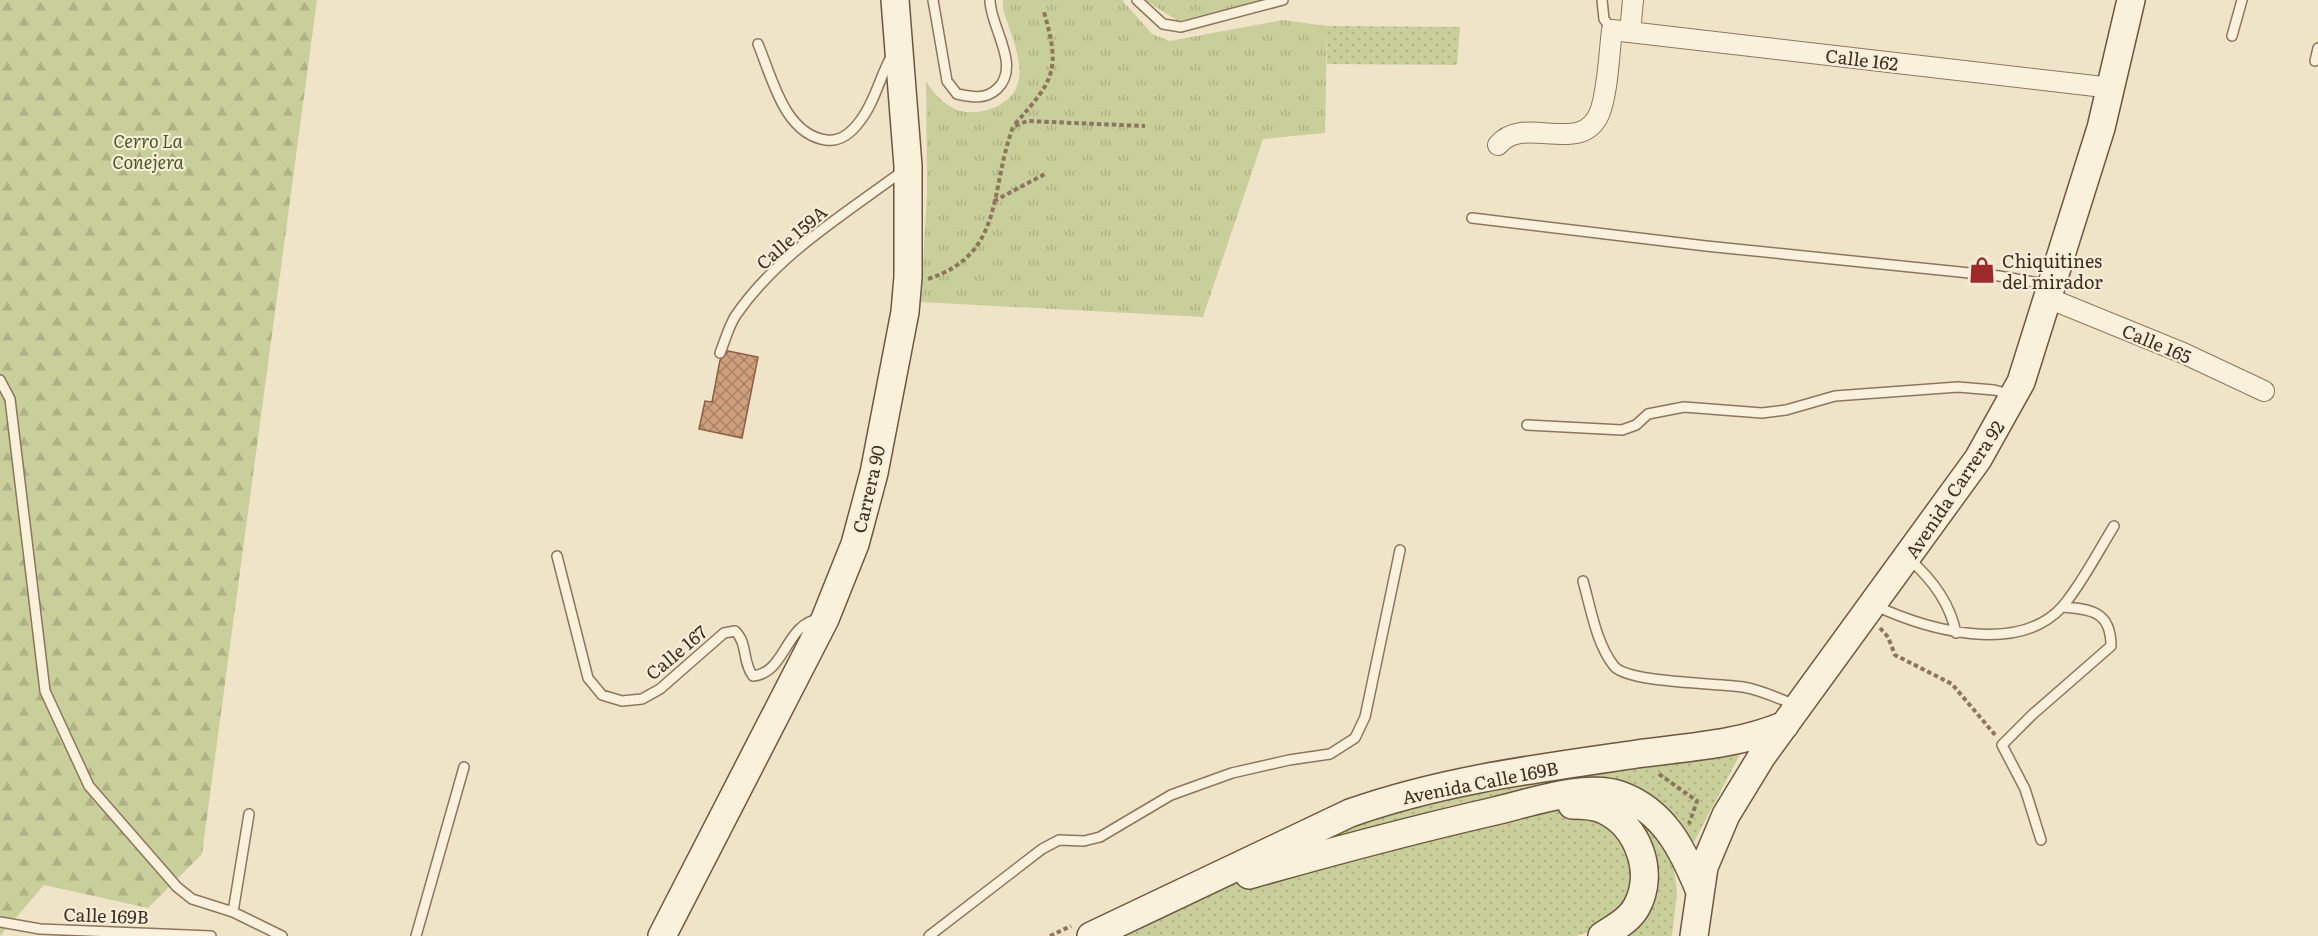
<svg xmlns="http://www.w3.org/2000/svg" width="2318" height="936" viewBox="0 0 2318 936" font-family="Literata,serif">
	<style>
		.grass { fill: url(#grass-dots) }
		.forest { fill: url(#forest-firs) }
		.park { fill: url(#park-tufts) }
		.building { fill: url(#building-cross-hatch); stroke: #8d5f41; stroke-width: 1.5 }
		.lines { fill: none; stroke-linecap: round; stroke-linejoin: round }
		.lane-casing { stroke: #8d765c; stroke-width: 12 }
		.street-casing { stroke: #8d765c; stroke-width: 22 }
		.secondary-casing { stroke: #6f573f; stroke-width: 30 }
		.path { stroke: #8d765c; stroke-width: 4; stroke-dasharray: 4.5 3; stroke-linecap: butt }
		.lane { stroke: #faf1dc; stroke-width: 9 }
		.street { stroke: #faf1dc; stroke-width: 20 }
		.secondary { stroke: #faf1dc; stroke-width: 27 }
		.labels { text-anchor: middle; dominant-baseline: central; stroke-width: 4.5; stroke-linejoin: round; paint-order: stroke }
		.street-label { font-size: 18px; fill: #3d2e20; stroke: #f7eed8 }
		.park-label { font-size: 18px; font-style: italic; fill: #4d5a26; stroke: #f7eed8 }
		.poi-label { font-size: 18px; fill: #3d2e20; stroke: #f7eed8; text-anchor: start }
	</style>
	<defs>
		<pattern id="grass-dots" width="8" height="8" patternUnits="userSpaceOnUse" patternTransform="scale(1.5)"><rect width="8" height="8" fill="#c9cf9b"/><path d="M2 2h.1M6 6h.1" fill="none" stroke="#aeb285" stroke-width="1.8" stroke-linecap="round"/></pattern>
		<pattern id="forest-firs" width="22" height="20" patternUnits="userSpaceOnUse" patternTransform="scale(1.5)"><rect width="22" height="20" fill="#c9cf9b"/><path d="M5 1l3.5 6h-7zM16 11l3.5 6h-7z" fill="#aeb285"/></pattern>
		<pattern id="park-tufts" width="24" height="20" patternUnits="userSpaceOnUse" patternTransform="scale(1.5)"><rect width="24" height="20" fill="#c9cf9b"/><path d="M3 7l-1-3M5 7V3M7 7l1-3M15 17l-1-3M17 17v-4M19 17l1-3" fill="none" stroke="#aeb285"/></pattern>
		<pattern id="building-cross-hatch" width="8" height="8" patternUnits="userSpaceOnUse" patternTransform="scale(1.5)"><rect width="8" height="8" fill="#cf9f7d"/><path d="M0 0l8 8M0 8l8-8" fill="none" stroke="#a98266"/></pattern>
	</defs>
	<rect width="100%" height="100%" fill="#f0e4c8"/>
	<path class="grass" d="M1327,26L1460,27L1457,65L1327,64Z
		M1747,741L1693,844L1678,818L1648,797L1543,788L1449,806L1293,851L1367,819L1436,798Z
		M1623,803L1647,817L1673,860L1677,893L1672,936H1624L1639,926L1654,897L1656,852L1643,824Z
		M1562,811L1591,812L1634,853L1636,882L1626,903L1605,927L1576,936H1109L1158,914L1241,882L1530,813Z"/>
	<path class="forest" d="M0,0H317L202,854L148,908L44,885L0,936Z"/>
	<path class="park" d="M1003,0H1122L1152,34L1170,41L1283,20L1327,26L1325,133L1263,139L1203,317L921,302L927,192L926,82C935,94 943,104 957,110C977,117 1009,107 1017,86C1026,65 1009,30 1003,9Z
		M1145,0H1264L1178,21Z"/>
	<path class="building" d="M728,351L758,357L742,438L699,429L705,401L712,402L720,360Z"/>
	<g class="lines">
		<defs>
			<path id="lane" d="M933,0L947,81L957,94C972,97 985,100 997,89C1022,66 990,27 990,0
				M1137,0L1163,24L1181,27L1283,0
				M1602,0L1604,19L1612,30
				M2232,36L2242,0
				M758,44C772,77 784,134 826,140C840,142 852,132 860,121C875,102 880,76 892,55
				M2315,61L2318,48
				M1472,218L1706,246L1999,276L2050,285
				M720,353C725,341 729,325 736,315C779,253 845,214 904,170
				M0,380L10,399L45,691L89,786L177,887L192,899L233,912L282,936
				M1527,425L1622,430L1636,425L1648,414L1684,407L1762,413L1786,410L1835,396L1958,387L1994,390L2010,394
				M557,556L588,678L602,695L622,701L642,699L660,689L724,633L735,631C748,643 742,662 753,676C786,673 785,623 820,619
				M1909,559C1932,579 1950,603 1956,633
				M1583,581C1591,609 1596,643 1614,666C1627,683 1719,683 1743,687C1761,690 1778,698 1795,705
				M1876,606C1926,629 2017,656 2062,607C2080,587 2099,550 2114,526
				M2041,840L2025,789L2002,745L2033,714L2111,646C2111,612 2092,609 2062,607
				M233,912L249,814
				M0,922L40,929L211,936
				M416,936L464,767
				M929,936L1042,849L1059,840L1084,841L1100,837L1171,795L1232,773L1289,760L1330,754L1355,738L1365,717L1400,550"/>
			<path id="street" d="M1630,32L1633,0
				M1498,145C1524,113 1582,158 1600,112C1608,90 1609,54 1612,30L2112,88
				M2048,298L2183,353L2264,391"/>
			<path id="secondary" d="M1572,805C1582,805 1594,805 1604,810C1638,826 1655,872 1637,906C1630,920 1614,928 1602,936
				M1249,875C1330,852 1412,830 1495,811C1530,803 1585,783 1620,795C1664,811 1682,848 1699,889
				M662,936L825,619L855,544L874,473L905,312L908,277V166L895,0
				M1091,936L1350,813C1443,780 1540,768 1637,754C1689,747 1737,745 1785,725
				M1694,936L1704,867L1726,815L1762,756L1978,459L2021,382L2101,128L2131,0"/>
		</defs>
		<use href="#lane" class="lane-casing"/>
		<use href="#street" class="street-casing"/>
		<use href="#secondary" class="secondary-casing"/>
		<path class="path" d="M1015,124C1054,80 1061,71 1044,12
			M994,201L1045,174
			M928,279C1005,254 989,191 1013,127L1027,121L1145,126
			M1880,628L1888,637L1895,655L1952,684L1996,736
			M1659,774L1697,801L1689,824
			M1050,936L1071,926"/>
		<use href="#lane" class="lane"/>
		<use href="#street" class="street"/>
		<use href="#secondary" class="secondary"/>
	</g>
	<defs>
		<symbol id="shop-bare" viewBox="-9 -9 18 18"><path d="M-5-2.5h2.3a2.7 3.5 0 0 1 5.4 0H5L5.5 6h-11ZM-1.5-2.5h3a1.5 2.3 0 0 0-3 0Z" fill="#9e2a2b" stroke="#f7eed8" stroke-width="2.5" paint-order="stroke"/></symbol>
	</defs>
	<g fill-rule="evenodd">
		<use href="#shop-bare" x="1963" y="251" width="38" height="38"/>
	</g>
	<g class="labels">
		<g class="street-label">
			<text transform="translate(1862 59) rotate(7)">Calle 162</text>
			<text transform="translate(791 237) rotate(-41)">Calle 159A</text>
			<text transform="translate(2157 343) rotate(23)">Calle 165</text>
			<text transform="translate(868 489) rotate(-77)">Carrera 90</text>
			<text transform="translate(1954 489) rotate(-56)">Avenida Carrera 92</text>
			<text transform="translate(676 652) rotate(-40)">Calle 167</text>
			<text transform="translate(1480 782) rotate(-11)">Avenida Calle 169B</text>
			<text transform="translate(106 915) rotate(2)">Calle 169B</text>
		</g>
		<g class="park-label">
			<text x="148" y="140">Cerro La<tspan x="148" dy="21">Conejera</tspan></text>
		</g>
		<g class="poi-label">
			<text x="2002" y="260">Chiquitines<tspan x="2002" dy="21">del mirador</tspan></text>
		</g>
	</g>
</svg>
